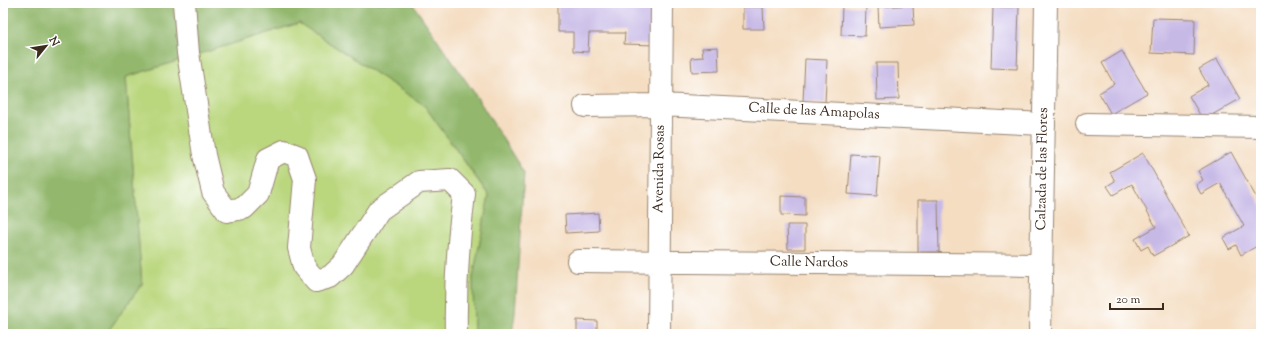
<svg xmlns="http://www.w3.org/2000/svg" width="1264" height="337" viewBox="0 0 1264 337" font-family="'Sorts Mill Goudy',serif">
	<style>
		.green { fill: #bad77e; stroke: #7a804e }
		.forest { fill: #93b86d; stroke: #677146 }
		.building { fill: #c7b9e6 }
		.lines { fill: none; stroke-linecap: round; stroke-linejoin: round }
		.minor-casing { stroke: #988470; stroke-width: 24 }
		.major-casing { stroke: #988470; stroke-width: 24 }
		.minor { stroke: #fff; stroke-width: 22 }
		.major { stroke: #fff; stroke-width: 22 }
		.labels { text-anchor: middle; dominant-baseline: central; stroke-width: 3; stroke-linejoin: round; paint-order: stroke }
		.street-label { font-size: 14px; fill: #3b2a1e; stroke: #fff }
	</style>
	<rect width="100%" height="100%" fill="#fff"/>
	<filter id="ink" filterUnits="userSpaceOnUse"><feTurbulence type="fractalNoise" baseFrequency=".025" numOctaves="2"/><feDisplacementMap in="SourceGraphic" scale="8" xChannelSelector="R" yChannelSelector="G"/><feConvolveMatrix kernelMatrix="1 2 1 2 8 2 1 2 1" color-interpolation-filters="sRGB"/></filter>
	<filter id="wash" filterUnits="userSpaceOnUse"><feTurbulence type="fractalNoise" baseFrequency=".012" numOctaves="4" result="noise"/><feDisplacementMap in="SourceGraphic" scale="16" xChannelSelector="R" yChannelSelector="G"/><feGaussianBlur stdDeviation="0.9" result="paint"/><feColorMatrix in="noise" values="0 0 0 0 0 0 0 0 0 0 0 0 0 0 0 0 0 1.4 0 .05"/><feComposite in="paint" operator="in"/></filter>
	<g filter="url(#wash)">
		<rect width="100%" height="100%" fill="#f4ddc1"/>
		<path class="green" d="M299,23L424,105L489,196L473,277L474,334H106L142,284L126,77Z"/>
		<path class="forest" d="M3,3H412L475,94L524,173L515,313L512,334H474L473,277L489,195L424,105L299,23L126,77L142,284L106,334H3Z"/>
		<g id="blocks">
			<path class="building" d="M558,3H656L655,45L624,44L625,33H589L588,52L573,51V32H558Z
				M913,5L914,25L879,27L878,7Z
				M842,6L866,7L865,36L841,35Z
				M743,7H763L764,29H743Z
				M993,7H1019L1017,69L991,68Z
				M1153,18L1195,19L1194,55L1151,53Z
				M718,47L719,71L692,72L691,58L703,57L702,48Z
				M1122,51L1147,93L1111,114L1099,93L1114,84L1102,63Z
				M805,59L827,60L825,103L803,101Z
				M1217,59L1240,99L1203,120L1189,96L1208,85L1199,69Z
				M876,63H898L899,99L877,100Z
				M1231,152L1261,206V244L1241,255L1236,245L1229,249L1223,238L1244,226L1220,183L1201,194L1196,185L1203,180L1198,171Z
				M1143,153L1189,236L1153,256L1148,246L1141,250L1135,239L1156,227L1132,184L1113,195L1107,186L1115,181L1110,172Z
				M851,154L880,156L877,196L848,194Z
				M781,196L805,197V216L781,215Z
				M918,200H938L939,252H918Z
				M598,213L599,231L566,233L565,215Z
				M787,225H805V249H788Z
				M577,320L597,321V334H577Z"/>
		</g>
	</g>
	<g filter="url(#ink)">
		<use href="#blocks" fill-opacity="0" stroke="#988470" stroke-width="1"/>
		<g class="lines">
			<defs>
				<path id="minor" d="M184,3L188,53L204,155L213,192L227,211L244,208L258,194L268,159L284,151L297,156L305,179L299,248L304,267L316,281L330,277L343,265L379,210L419,182L450,180L464,194C458,241 455,287 456,334
					M585,106L661,105L1044,124
					M1087,124L1261,127
					M578,261L1041,265
					M659,334L662,3"/>
				<path id="major" d="M1040,334L1046,3"/>
			</defs>
			<use href="#minor" class="minor-casing"/>
			<use href="#major" class="major-casing"/>
			<use href="#minor" class="minor"/>
			<use href="#major" class="major"/>
		</g>
	</g>
	<g class="labels">
		<g class="street-label">
			<text transform="translate(814 112) rotate(3)">Calle de las Amapolas</text>
			<text transform="translate(660 169) rotate(-89)">Avenida Rosas</text>
			<text transform="translate(1043 169) rotate(-89)">Calzada de las Flores</text>
			<text transform="translate(809 263) rotate(1)">Calle Nardos</text>
		</g>
	</g>
	<rect width="1264" height="337" fill="none" stroke="#fff" stroke-width="16"/>
	<g transform="translate(46 46) rotate(60)" stroke="#ffffff" stroke-width="3" paint-order="stroke">
	<path d="M0-3L7 15L0 10L-7 15Z" fill="#3b2a1e"/>
	<text y="-6" font-size="11" font-weight="bold" text-anchor="middle" fill="#3b2a1e">N</text>
	</g>
	<path d="M1110 303v6h53v-6" fill="none" stroke="#3b2a1e" stroke-width="2"/>
	<text x="1116" y="303" font-size="12" fill="#3b2a1e" stroke="#ffffff" stroke-width="3" paint-order="stroke">20 m</text>
</svg>
